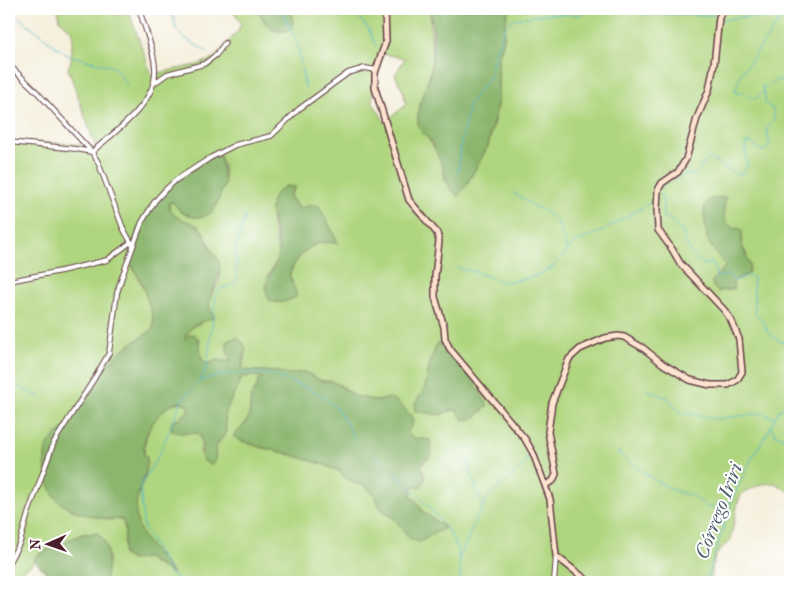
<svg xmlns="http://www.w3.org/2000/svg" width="799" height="591" viewBox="0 0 799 591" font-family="'IM FELL French Canon',serif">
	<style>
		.green { fill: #b0d57f; stroke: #7d7a55; fill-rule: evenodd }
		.forest { fill: #8cb66e; stroke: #6b6a4c }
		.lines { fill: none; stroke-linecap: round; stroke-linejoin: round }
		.stream { stroke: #48b4c5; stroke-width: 1 }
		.street-casing { stroke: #643e45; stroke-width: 6 }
		.secondary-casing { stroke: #643e45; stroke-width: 8 }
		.street { stroke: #fff; stroke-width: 4 }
		.secondary { stroke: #fde4d1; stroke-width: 5 }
		.labels { text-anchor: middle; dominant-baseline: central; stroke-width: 4; stroke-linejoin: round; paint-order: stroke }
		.water-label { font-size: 19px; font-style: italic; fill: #495b69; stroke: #fff }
	</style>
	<rect width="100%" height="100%" fill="#fff"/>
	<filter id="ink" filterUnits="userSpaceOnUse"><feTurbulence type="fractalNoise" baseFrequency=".02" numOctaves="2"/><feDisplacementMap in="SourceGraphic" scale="10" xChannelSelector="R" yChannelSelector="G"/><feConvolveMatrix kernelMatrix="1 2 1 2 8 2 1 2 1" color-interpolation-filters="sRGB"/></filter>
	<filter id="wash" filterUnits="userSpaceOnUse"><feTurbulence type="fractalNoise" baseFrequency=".0096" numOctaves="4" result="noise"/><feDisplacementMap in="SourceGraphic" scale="20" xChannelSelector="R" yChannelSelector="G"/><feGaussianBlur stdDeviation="1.12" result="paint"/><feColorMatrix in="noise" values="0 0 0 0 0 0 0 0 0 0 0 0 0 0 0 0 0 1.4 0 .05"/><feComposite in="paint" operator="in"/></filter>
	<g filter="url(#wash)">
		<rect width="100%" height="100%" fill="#f4eeda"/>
		<path class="green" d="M60,9H113L115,15L129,12L152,76L158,73L197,65L214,58L238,31L241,23L232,9H258C265,26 272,36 293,29L292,9H430L432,57L423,132C435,147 444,163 445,181L466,186L488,146L493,126L498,100V60L504,39L505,23L509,9H628L680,14L682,9H790V492L775,483L762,484L742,493L738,502L730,541C714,552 711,564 712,582H105C108,565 112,545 97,533L82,534L37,555L31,565L9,578V141L82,144L96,148L68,68L71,61L73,32L60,20L58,11ZM384,54L405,58L395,75L403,91L406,105L385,122L372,101L374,85L375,68ZM214,155L220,156C229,181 223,185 215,208L193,217L181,212L173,202L169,203C170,222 189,218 200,228C205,233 211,248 214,254C217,259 220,272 220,277C218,289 203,299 211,313L205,321L193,326L185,337L186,339L188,338L199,339L202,360L208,364L217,360L231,362L243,342L246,355L243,363V370L280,372L287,374L305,372L322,381L340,385L355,396L377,401L395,400L412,417L413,423L408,431L410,437L430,440L431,445L428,459C418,464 411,486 411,497L416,500L423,512L445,527L419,542L405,533L396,520L381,509L375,496L365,485L345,478L339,471L322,464L282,452L259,447L239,440L233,436L242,428L249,417L251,396L257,387L258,381L264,378L256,376L242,377L225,413L226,433C218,444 213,445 216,461L200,452L202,441L198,433H181L171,423L187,413L189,407C184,401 179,401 172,404C153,414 144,435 144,455C144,462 147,471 145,478C144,482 141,485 140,488C136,500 134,514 137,526C142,544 160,558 171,572L157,565L147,558L131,560L123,555L125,529L122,519L109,520L72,510C55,499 46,482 46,462C46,459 45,454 46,451C49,440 65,431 70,421C84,397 97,372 119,353C129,344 142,338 153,329C156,306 140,282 130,262L141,220L150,205ZM285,186L295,188L290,196L298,208L319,206C325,219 333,230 338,243C333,243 327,242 322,243C306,245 294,262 289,276L293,282L268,276L277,260L278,251L271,218ZM725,198C724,216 720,227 742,230V246L747,255L740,279L732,281L734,287L730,290L718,291L715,276L725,267V264L709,243ZM437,344H442L488,405L482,412L462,416L457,410L445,412L418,401L425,387L430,362Z"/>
		<path class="forest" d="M258,9H292L293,29C272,36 265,26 258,9Z
			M430,9H509L505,23L504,39L498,60V100L488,146L466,186L458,196C445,188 447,176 441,163C438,156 435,148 431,142C428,137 421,133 419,127C414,111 426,90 430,74C434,56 434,27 430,9Z
			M628,9H682L680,14L651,15Z
			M214,155L220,156L225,183L215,208L211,213L203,217H193L181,212L173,202L169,203C170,222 190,218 200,228C206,234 207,243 211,249C213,253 216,255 218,259C227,280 198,299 215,317L193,326L185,337L186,339L189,335L194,334L199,340L202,360L208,364L217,360L231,362C229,354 225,351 227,341L237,337C254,350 240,357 243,370L280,372L287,374L305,372L322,381H332L355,396L377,401L390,398L395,400L406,410L412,417L413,423L408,431L410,437L430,440L432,455L423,461L421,466C426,476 427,480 420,488L412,486L411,497L416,500L423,512L445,528L419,542L410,539L396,520L381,509L375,496L365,485L357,484L345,478L339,471L322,464L282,452L259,447L239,440L233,436L242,428L249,417L251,396L257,387L258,381L263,378L256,376L242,377L225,413L226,433C218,444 213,445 216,461L211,465C195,458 204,453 202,441C201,438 199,436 198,433H181L172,431L171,423L187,413L189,407C174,389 148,426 145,439C144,444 144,450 144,455L147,457C148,472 142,482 138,495C129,535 154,546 173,574L147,558L131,560L123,554L125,529L122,519C103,521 80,514 63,505C49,497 42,464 46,450C50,437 60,433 68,424C72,420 74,413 77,408C89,389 100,371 116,356C127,345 141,338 153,329L154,321L142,283L130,262L131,248L141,220L150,205L172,184Z
			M285,186L296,187L292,190L290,196L298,208L313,205L319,206C325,219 333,230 338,243C333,243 327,242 322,242C310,244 290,262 290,275C290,282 297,289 296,297C286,302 281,304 270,301C258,282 276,272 278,254C281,229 256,204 285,186Z
			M725,197C724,210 721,223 735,229L738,228L742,230V246L750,265L748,274L733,281L734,289L718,291L713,287L712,281L725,267V264L716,254L707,239L704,213L705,204L710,199Z
			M437,344H443L446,350L465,368L488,405L477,416L472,419L463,420L457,410H451L440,415L415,411V404L425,387L430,362Z
			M97,533C112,545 108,565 105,582H55L34,560L37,555L82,534Z"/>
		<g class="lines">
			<path class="stream" d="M171,9L177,31L183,37L207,52
				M281,9L298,46L305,88
				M353,9L369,30L376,46
				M9,10L67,55L114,67L127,85
				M743,17L745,9
				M721,19L724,20C742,15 761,18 780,19
				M790,48V52
				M762,93L755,99L744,94L735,92L741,74L788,9
				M458,173L461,142L469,104L490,76L493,60L505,27L513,19L546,14L578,15L595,9L646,14L714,15L719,16
				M661,188C671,181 681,172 694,176L709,158L738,175L741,174L747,165L745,148L746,143C753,141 756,147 761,151L765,150L770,145L766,129L774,121L773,109L765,103V96L762,87L769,86L774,81L790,78
				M513,193C520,196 524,200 530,204C545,213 554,213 561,232C563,238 566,240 565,247L568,249
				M660,194L663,199V218L670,219L677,228L683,231C684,244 693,259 705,265L710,262L713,263L716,276L717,277L728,275L734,281L746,276L753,277L755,313L764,323L767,331L776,339L790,345
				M457,268L473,271L503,282L514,281L536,276L553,267L574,243L604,230L656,199
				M202,380C224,373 252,370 275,376C282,378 289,382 296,384C310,389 322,395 333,405C343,415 349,429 356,441
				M9,382L41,398
				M647,390L668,398L675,407L681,412L717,419L762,413L774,418
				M771,427L776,435L783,437L790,454
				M618,452C635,467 654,482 676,491C692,498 691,491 706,507H713L717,503L731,502
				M372,454C393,469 451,525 457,548C460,559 459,571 461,582
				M466,456L473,481L483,505
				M459,559L475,521L488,497L526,463L529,452
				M181,582L170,573L144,529L140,487L160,453L182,399L201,380L207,365L216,294L220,289L235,284L237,277L236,250L245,216
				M706,582L733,497L753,456L765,437L779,410L786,408L790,400"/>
		</g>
	</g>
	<g filter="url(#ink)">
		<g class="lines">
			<defs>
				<path id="street" d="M9,65L35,90L92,152L98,162L123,228L133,246
					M153,84L167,74L204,64L216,55L225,43
					M9,142L76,149L92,152C114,132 155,105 155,72C156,55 144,26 139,9
					M9,281L61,271L107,260L131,242
					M9,562L20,542L28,514L54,442L94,379L109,353L117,293L122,277L142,222L155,201L165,190L176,180L210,158L235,145L271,136L299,109L348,73L365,68L376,70
					M554,582L556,556"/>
				<path id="secondary" d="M385,9L386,41L375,73V88L409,200L437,233L439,241L435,276V297L444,327L445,339L450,349L525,439L533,453L550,499L556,556L589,582
					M545,485L553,481L556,474L548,432L552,403L569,359L580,349L605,338L618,336L624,337L643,348L663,364L690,380L710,385H728L737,380L742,372L739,339L731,320L724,310L680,263L672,249L658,230L657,209L658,190L662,183L678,172L686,159L697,118L709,90L714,64L719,17L724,10L730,9"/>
			</defs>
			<use href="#street" class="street-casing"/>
			<use href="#secondary" class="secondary-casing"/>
			<use href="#street" class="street"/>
			<use href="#secondary" class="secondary"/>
		</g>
	</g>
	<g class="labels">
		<g class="water-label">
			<text transform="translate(719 511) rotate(-69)">Córrego Iriri</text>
		</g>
	</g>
	<rect width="799" height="591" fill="none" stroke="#fff" stroke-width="30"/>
	<g transform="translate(48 544) rotate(268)" stroke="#ffffff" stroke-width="4" paint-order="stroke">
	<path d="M0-4L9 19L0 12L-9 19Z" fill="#4a1f2b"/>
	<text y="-8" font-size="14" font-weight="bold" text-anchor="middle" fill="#4a1f2b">N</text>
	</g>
</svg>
